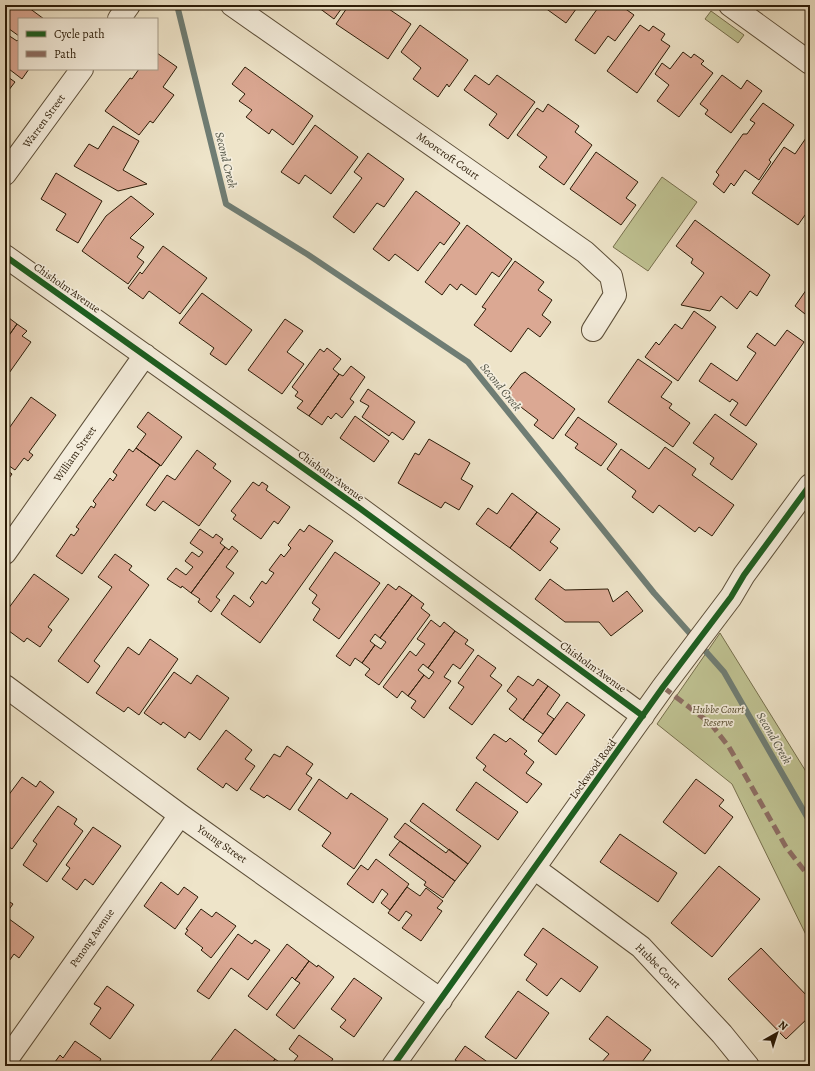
<svg xmlns="http://www.w3.org/2000/svg" width="815" height="1071" viewBox="0 0 815 1071" font-family="Alegreya,serif">
	<style>
		.green { fill: #bfc292; stroke: #766f4d }
		.lines { fill: none; stroke-linecap: round; stroke-linejoin: round }
		.stream { stroke: #6f7d74; stroke-width: 6 }
		.building { fill: #dba893; stroke: #2c1c08 }
		.minor-casing { stroke: #5c4e38; stroke-width: 24 }
		.minor { stroke: #f4eddc; stroke-width: 22 }
		.quiet { stroke: #8d6e63; stroke-width: 5; stroke-dasharray: 10 5; stroke-linecap: butt }
		.cycleway-casing { stroke: #f4eddc; stroke-width: 8 }
		.cycleway { stroke: #1b5e20; stroke-width: 6 }
		.labels { text-anchor: middle; dominant-baseline: central; stroke-width: 3.5; stroke-linejoin: round; paint-order: stroke }
		.street-label { font-size: 11px; fill: #2c1c08; stroke: #f4eddc }
		.park-label { font-size: 11px; font-style: italic; fill: #584e31; stroke: #f4eddc }
		.water-label { font-size: 12px; font-style: italic; fill: #535547; stroke: #f4eddc }
	</style>
	<rect width="100%" height="100%" fill="#eee4c9"/>
	<filter id="stains"><feTurbulence type="fractalNoise" baseFrequency=".005" numOctaves="4"/><feColorMatrix values="0 0 0 0 .2 0 0 0 0 .09 0 0 0 0 .02 0 0 0 .5 -.17"/></filter>
	<radialGradient id="worn" r=".72"><stop offset=".6" stop-color="#630" stop-opacity="0"/><stop offset="1" stop-color="#630" stop-opacity=".3"/></radialGradient>
	<path class="green" d="M711,11L744,35L738,43L705,19Z
		M662,177L697,202L648,271L613,247Z
		M720,633L810,778V943L732,784L657,724Z"/>
	<g class="lines">
		<path class="stream" d="M179,5L178,9L226,204L307,254L468,362L654,593L694,638
			M700,645L724,672L810,822"/>
	</g>
	<path class="building" d="M5,5H25L44,19H19V36L5,26Z
		M315,5H344L334,19Z
		M349,5H370L375,8L377,5H383L411,24L388,59L336,24Z
		M541,5H579L566,23Z
		M600,5H620L634,15L615,41L608,36L595,54L575,40Z
		M420,25L468,60L449,87L447,84L438,97L413,79L421,68L401,52Z
		M640,25L649,31L653,26L665,34L661,40L670,46L637,93L607,71Z
		M5,33L17,41L19,39V69H29L22,79L5,66Z
		M683,52L691,58L694,54L704,61L701,64L713,73L679,117L657,101L669,85L655,74L662,63L670,69Z
		M157,53L177,67L163,87L174,95L153,123L150,121L139,135L105,111L130,78L132,79L139,69H157Z
		M245,67L313,116L293,145L272,129L269,134L246,117L252,110L239,101L245,94L232,84Z
		M5,75L15,82L5,95Z
		M475,75L489,85L497,75L535,102L508,139L489,125L497,114L464,90Z
		M722,75L741,89L747,80L762,91L731,133L705,114L708,110L700,104Z
		M763,103L794,125L769,160L771,162L759,180L745,170L734,186L731,183L724,193L713,184L719,175L716,172L743,134H747L755,123L750,120Z
		M548,104L579,126L575,132L592,145L564,185L539,167L547,157L517,135L537,108L543,112Z
		M315,125L358,157L331,194L305,175L299,184L281,172Z
		M113,126L139,141L123,170L147,184L118,191L74,166L89,144L98,149Z
		M806,138L810,140V208L798,225L752,193L784,147L795,154Z
		M596,152L638,182L626,198L636,205L621,225L570,189Z
		M368,153L404,179L384,207L377,203L354,233L333,217L362,178L354,172Z
		M56,173L102,201L78,243L56,230L66,214L41,199Z
		M416,191L460,223L444,245L440,242L418,271L395,254L389,261L373,249Z
		M131,196L154,214L130,238L144,247L137,257L144,262L128,284L82,251L106,216Z
		M810,217V228L805,224Z
		M695,220L770,275L757,296L750,291L737,309L721,296L710,311L681,305L704,273L691,263L693,259L676,246Z
		M467,225L512,259L499,277L492,272L476,295L461,284L457,290L450,284L442,295L425,282Z
		M163,246L207,278L180,314L149,291L143,299L128,288L140,272L142,274Z
		M515,261L544,282L538,290L552,300L542,315L551,322L540,337L528,328L511,352L474,325L486,309L482,307Z
		M809,286L810,287V318L795,306Z
		M202,293L252,330L226,365L210,354L214,348L179,323Z
		M694,311L716,327L678,381L645,357L656,342L659,345L675,324L682,329Z
		M9,318L17,324L5,341V324Z
		M285,319L303,331L287,352L304,364L282,394L248,370Z
		M17,324L27,331L22,336L31,342L7,376L5,375V341Z
		M787,330L804,342L746,426L730,415L738,403L732,399L730,402L699,381L711,363L737,381L756,353L747,347L757,333L775,346Z
		M327,348L341,359L333,369L339,374L309,416L297,408L303,401L295,396L298,392L292,387L320,349L324,352Z
		M638,359L672,382L661,397L672,404L669,408L690,423L673,447L608,402Z
		M351,366L365,377L350,399L354,402L342,418L336,413L331,419L328,416L322,425L309,416L339,374L343,376Z
		M525,372L575,409L553,439L534,425L538,420L505,395L521,374Z
		M368,389L415,422L403,440L392,432L389,436L362,417L369,406L360,401Z
		M31,397L56,415L29,452L33,455L28,461L24,458L15,470L5,463V434Z
		M148,412L182,437L161,466L136,448L146,434L137,427Z
		M715,414L757,444L732,480L710,464L714,458L693,443Z
		M355,416L389,441L374,462L340,438Z
		M578,417L617,444L601,466L575,448L578,444L565,435Z
		M429,439L470,463L461,479L473,486L459,510L445,502L441,508L398,483L415,453L419,455Z
		M665,447L696,469L692,475L734,505L712,536L699,527L695,532L659,505L653,513L632,497L636,491L607,469L621,449L649,469Z
		M136,448L160,465L82,574L56,556L71,534L74,536L79,529L76,527L91,506L94,508L96,504L93,501L110,478L113,481L117,475L113,472L129,449L133,452Z
		M197,450L216,464L213,468L231,481L199,526L163,501L155,511L146,505L167,475L175,480Z
		M5,469L12,474L5,484Z
		M253,482L259,486L262,482L268,486L266,490L290,507L278,524L274,521L261,539L233,519L236,515L231,511Z
		M512,493L537,512L510,548L476,524L488,508L497,514Z
		M537,512L560,529L550,542L558,548L540,571L510,548Z
		M309,525L333,541L260,643L221,614L234,595L250,607L254,602L250,598L262,581L266,584L274,573L269,570L281,554L284,557L291,548L288,545L300,529L304,532Z
		M200,529L213,538L216,534L223,539L220,543L225,547L191,593L182,586L181,588L167,579L176,568L186,575L193,567L185,561L192,552L199,557L203,552L190,543Z
		M232,546L238,551L226,567L234,573L216,597L220,600L211,612L198,602L200,599L191,593L225,547L229,550Z
		M335,552L380,583L339,639L313,620L320,609L312,603L317,595L309,589Z
		M115,554L132,566L129,570L149,585L94,661L100,666L88,683L58,661L112,587L98,577Z
		M34,574L69,599L48,627L52,630L40,647L27,638L24,642L5,628V613Z
		M550,579L565,590L608,589L613,602L627,591L643,611L611,636L599,622H565L535,599Z
		M388,584L396,590L399,586L412,595L380,638L375,634L370,641L375,645L362,663L355,658L350,666L336,656Z
		M412,595L424,604L421,608L430,615L379,685L365,675L370,669L362,663L375,645L381,649L386,642L380,638Z
		M431,620L440,627L444,622L455,631L428,668L423,664L418,670L424,675L408,696L402,691L397,698L383,687L410,651L416,656L425,644L417,639Z
		M455,631L468,640L465,644L474,650L460,669L453,664L444,677L451,681L424,718L411,708L416,701L408,696L424,675L429,679L434,672L428,668Z
		M150,639L178,659L139,715L128,707L124,712L96,693L128,647L139,655Z
		M478,655L496,668L490,676L502,685L472,725L449,708L464,687L458,683Z
		M174,672L191,684L197,675L229,698L200,740L189,732L185,738L163,722L161,725L144,713Z
		M518,676L533,686L538,679L548,686L523,720L509,709L517,699L507,691Z
		M548,686L560,695L547,714L554,719L543,734L523,720Z
		M567,702L585,715L556,755L538,741Z
		M226,730L252,750L245,759L255,766L237,791L226,783L223,788L197,769Z
		M494,734L506,742L510,738L527,751L524,754L534,762L526,773L542,784L527,803L483,770L486,766L476,758Z
		M287,746L313,764L306,774L312,778L290,810L267,795L264,798L250,789L274,754L280,757Z
		M22,777L36,787L40,781L54,792L12,849L5,844V800Z
		M319,779L347,799L351,793L388,819L354,869L322,846L331,833L298,810Z
		M696,779L724,800L719,806L733,817L705,854L663,822Z
		M476,782L518,812L498,840L456,810Z
		M423,803L481,846L468,864L410,821Z
		M58,806L77,819L74,824L83,831L47,882L23,865L37,844L33,841Z
		M405,823L446,853L449,849L468,864L455,881L394,837Z
		M93,827L121,846L93,885L85,879L77,890L62,879L70,868L66,865Z
		M620,834L677,873L658,902L600,862Z
		M400,841L455,881L443,898L424,885L426,882L389,855Z
		M376,859L409,884L390,910L381,903L388,894L382,889L373,903L347,884L361,865L368,870Z
		M719,866L760,899L712,957L671,923Z
		M161,882L178,895L184,887L198,897L175,929L144,906Z
		M407,887L420,896L426,888L443,901L437,908L442,911L421,941L402,928L412,915L406,911L399,921L388,913Z
		M5,899L13,904L5,915Z
		M201,909L212,917L216,912L236,926L211,958L201,950L203,948L185,934L188,930L186,929Z
		M5,916L34,937L19,958L14,954L5,967Z
		M543,928L598,967L580,992L561,978L547,996L526,980L537,964L524,955Z
		M238,934L252,944L255,940L270,950L248,980L231,968L209,999L197,991Z
		M287,944L309,961L295,980L292,977L267,1010L248,996Z
		M761,948L810,999V1016L786,1039L728,979Z
		M309,961L317,967L318,965L334,977L294,1029L276,1015L300,983L295,980Z
		M354,978L382,998L354,1037L340,1027L346,1020L331,1009Z
		M107,986L134,1005L110,1039L90,1024L101,1008L94,1004Z
		M518,991L549,1013L516,1059L485,1037Z
		M607,1016L651,1050L639,1066H604L601,1063L609,1054L589,1039Z
		M235,1029L275,1059L270,1066H254L247,1061L243,1066H214L209,1063Z
		M299,1035L333,1059L328,1066H290L298,1056L289,1049Z
		M75,1041L101,1059L97,1066H52L60,1055L63,1058Z
		M465,1046L493,1066H464L455,1060Z
		M275,1059L285,1066H270Z"/>
	<g class="lines">
		<defs>
			<path id="minor" d="M232,5L585,252L611,276L615,295L593,330
				M730,5L810,63
				M119,19L129,5
				M5,174L82,69
				M5,256L358,507L643,716
				M5,553L145,355
				M5,686L180,815L441,1000
				M534,868L641,947L722,1034L748,1066
				M5,1062L180,815
				M393,1066L663,687L731,597L744,575L810,485"/>
		</defs>
		<use href="#minor" class="minor-casing"/>
		<use href="#minor" class="minor"/>
		<path class="quiet" d="M663,687L711,724L729,747L786,847L810,878"/>
		<defs>
			<path id="cycleway" d="M5,256L358,507L643,716
				M393,1066L663,687L731,597L744,575L810,485"/>
		</defs>
		<use href="#cycleway" class="cycleway-casing"/>
		<use href="#cycleway" class="cycleway"/>
	</g>
	<g class="labels">
		<g class="street-label">
			<text transform="translate(44 121) rotate(-54)">Warren Street</text>
			<text transform="translate(448 156) rotate(35)">Moorcroft Court</text>
			<text transform="translate(67 288) rotate(35)">Chisholm Avenue</text>
			<text transform="translate(75 454) rotate(-55)">William Street</text>
			<text transform="translate(331 476) rotate(36)">Chisholm Avenue</text>
			<text transform="translate(593 667) rotate(36)">Chisholm Avenue</text>
			<text transform="translate(593 769) rotate(-54)">Lockwood Road</text>
			<text transform="translate(222 844) rotate(35)">Young Street</text>
			<text transform="translate(92 938) rotate(-55)">Penong Avenue</text>
			<text transform="translate(658 966) rotate(45)">Hubbe Court</text>
		</g>
		<g class="park-label">
			<text x="718" y="709">Hubbe Court<tspan x="718" dy="13">Reserve</tspan></text>
		</g>
		<g class="water-label">
			<text transform="translate(226 160) rotate(76)">Second Creek</text>
			<text transform="translate(501 387) rotate(51)">Second Creek</text>
			<text transform="translate(774 738) rotate(60)">Second Creek</text>
		</g>
	</g>
	<rect width="815" height="1071" fill="none" stroke="#eee4c9" stroke-width="20"/>
	<rect x="6" y="6" width="803" height="1059" fill="none" stroke="#2c1c08" stroke-width="2"/>
	<rect x="10" y="10" width="795" height="1051" fill="none" stroke="#2c1c08"/>
	<rect x="18" y="18" width="140" height="52" fill="#f4eddc" stroke="#a49987"/>
	<rect x="26" y="31" width="20" height="6" fill="#1b5e20" stroke="#a49987"/>
	<text x="54" y="38" font-size="12" fill="#2c1c08">Cycle path</text>
	<rect x="26" y="51" width="20" height="6" fill="#8d6e63" stroke="#a49987"/>
	<text x="54" y="58" font-size="12" fill="#2c1c08">Path</text>
	<g transform="translate(777 1033) rotate(39)" stroke="#f4eddc" stroke-width="3" paint-order="stroke">
	<path d="M0-3L7 15L0 10L-7 15Z" fill="#2c1c08"/>
	<text y="-6" font-size="11" font-weight="bold" text-anchor="middle" fill="#2c1c08">N</text>
	</g>
	<rect width="100%" height="100%" filter="url(#stains)"/>
	<rect width="100%" height="100%" fill="url(#worn)"/>
</svg>
